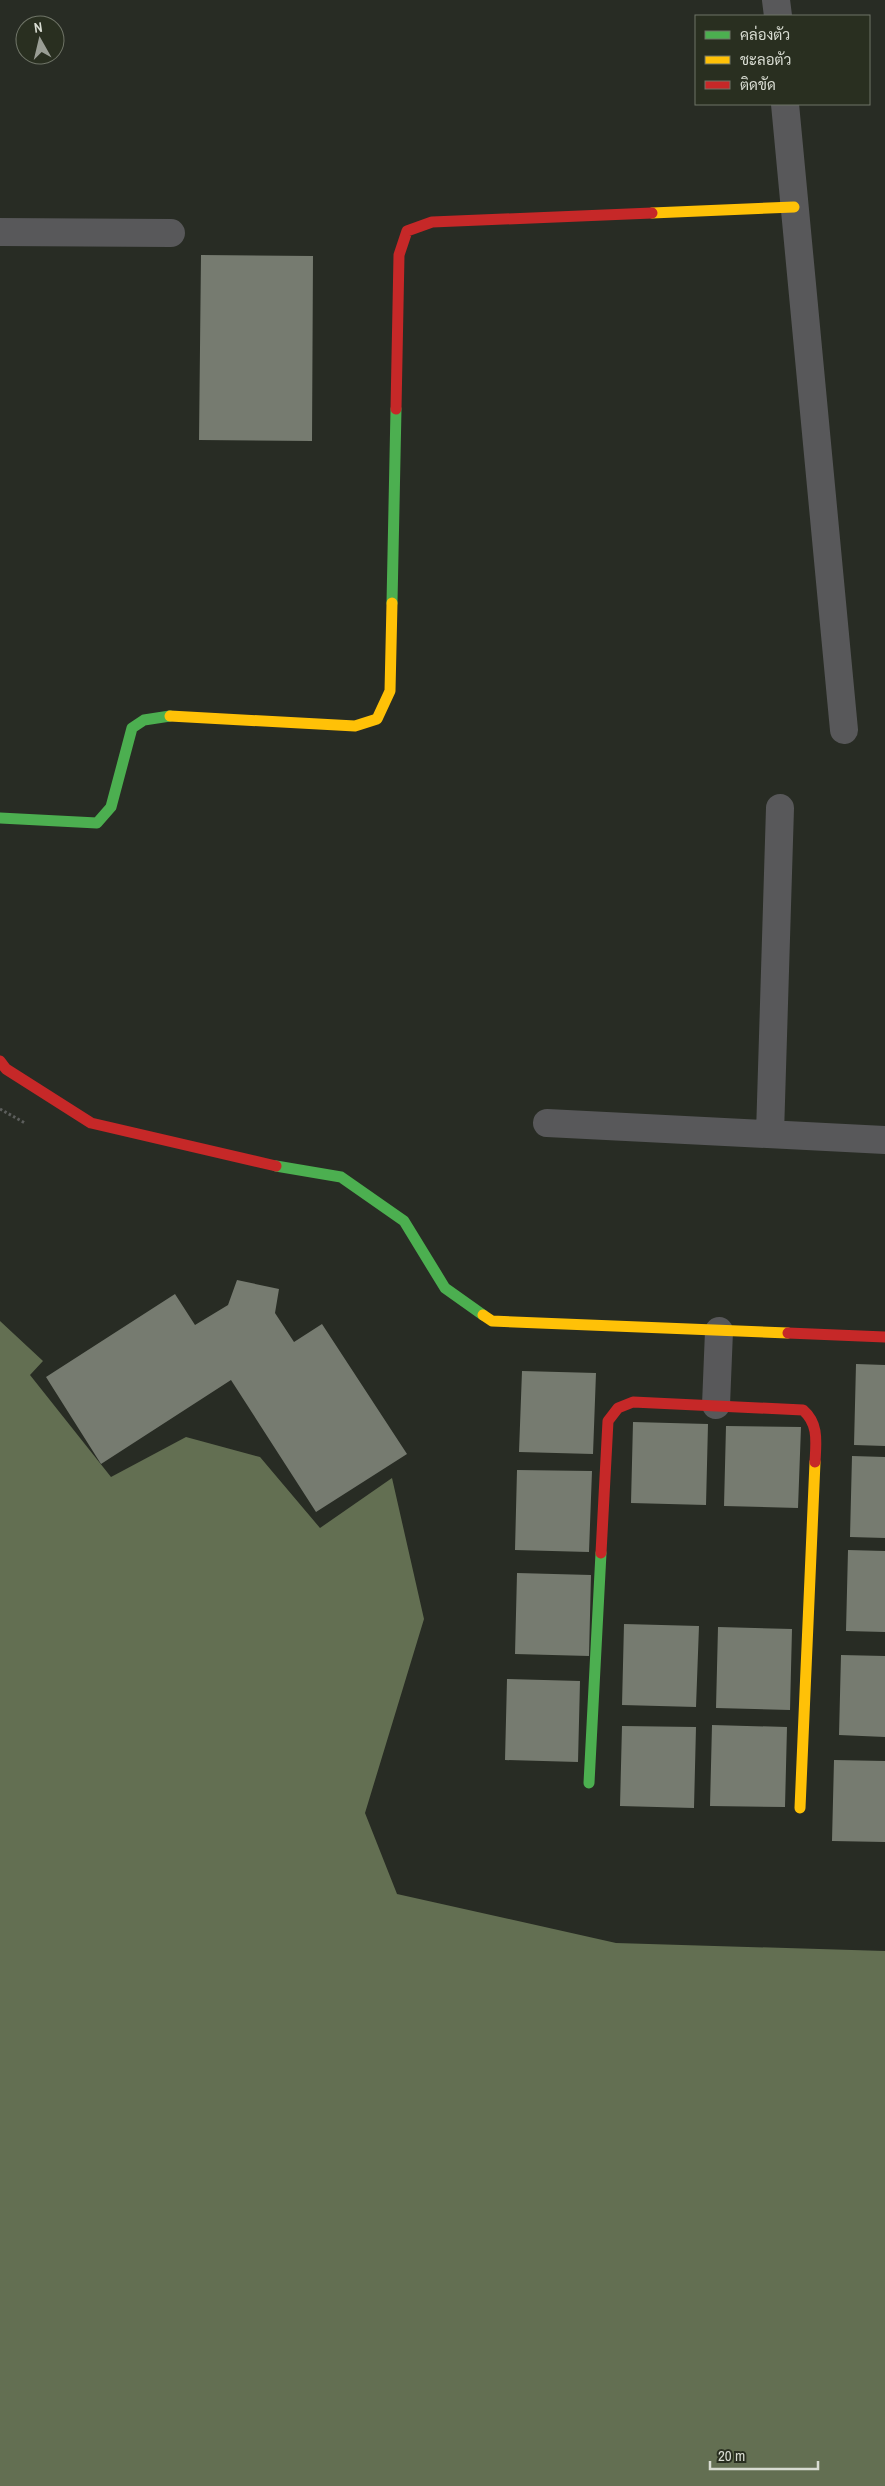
<svg xmlns="http://www.w3.org/2000/svg" width="885" height="2486" viewBox="0 0 885 2486" font-family="'Archivo Narrow',Sarabun,sans-serif">
	<style>
		.water { fill: #636f52 }
		.building { fill: #767b70 }
		.lines { fill: none; stroke-linecap: round; stroke-linejoin: round }
		.path { stroke: #5c5e5c; stroke-width: 3; stroke-dasharray: 2.5 2.5; stroke-linecap: butt }
		.street { stroke: #58585a; stroke-width: 28 }
		.fast { stroke: #4caf50; stroke-width: 11 }
		.slow { stroke: #ffc107; stroke-width: 11 }
		.jam { stroke: #c62828; stroke-width: 11 }
	</style>
	<rect width="100%" height="100%" fill="#282c24"/>
	<path class="water" d="M0,1321L43,1361L30,1375L111,1477L186,1437L260,1457L320,1528L392,1478L424,1619L365,1813L397,1894L616,1943L885,1951V2486H0Z"/>
	<path class="building" d="M201,255L313,256L312,441L199,440Z
		M237,1280L279,1289L275,1313L294,1342L322,1324L407,1454L316,1512L231,1380L101,1464L46,1377L175,1294L195,1325L228,1305Z
		M856,1364L885,1365V1446L854,1445Z
		M522,1371L596,1373L593,1454L519,1452Z
		M633,1422L708,1424L706,1505L631,1503Z
		M726,1426L801,1427L798,1508L724,1506Z
		M852,1456L885,1457V1538L850,1537Z
		M517,1470L592,1471L589,1552L515,1550Z
		M848,1550L885,1551V1632L846,1631Z
		M517,1573L591,1575L589,1656L515,1654Z
		M624,1624L699,1626L696,1707L622,1705Z
		M718,1627L792,1629L790,1710L716,1708Z
		M841,1655L885,1656V1737L839,1735Z
		M507,1679L580,1681L578,1762L505,1760Z
		M712,1725L787,1727L785,1807L710,1806Z
		M622,1726L696,1727L694,1808L620,1806Z
		M834,1760L885,1761V1842L832,1841Z"/>
	<g class="lines">
		<path class="path" d="M0,1109L25,1123"/>
		<path class="street" d="M776,0L778,16
			M785,104L844,730
			M0,232L171,233
			M547,1123L885,1140
			M770,1134L780,808
			M716,1405L719,1331"/>
		<path class="fast" d="M392,603L396,409
			M0,818L97,823L111,807L132,728L144,720L170,716
			M276,1166L341,1177L404,1221L445,1288L483,1315
			M589,1783L601,1553"/>
		<path class="slow" d="M652,213L794,207
			M170,716L355,726L377,719L390,691L392,603
			M483,1315L492,1321L788,1333
			M800,1808L815,1462"/>
		<path class="jam" d="M396,409L399,255L407,231L432,222L652,213
			M0,1061L6,1069L91,1123L276,1166
			M788,1333L885,1337
			M601,1553L608,1421L618,1408L633,1402L803,1410C819,1424 816,1442 815,1462"/>
	</g>
	<rect x="695" y="15" width="175" height="90" fill="#292f20" stroke="#6f7467"/>
	<rect x="705" y="31" width="25" height="8" fill="#4caf50" stroke="#6f7467"/>
	<text x="740" y="40" font-size="15" fill="#d8dcd2">คล่องตัว</text>
	<rect x="705" y="56" width="25" height="8" fill="#ffc107" stroke="#6f7467"/>
	<text x="740" y="65" font-size="15" fill="#d8dcd2">ชะลอตัว</text>
	<rect x="705" y="81" width="25" height="8" fill="#c62828" stroke="#6f7467"/>
	<text x="740" y="90" font-size="15" fill="#d8dcd2">ติดขัด</text>
	<g transform="translate(40 40) rotate(352)"><circle r="24" fill="#292f20" stroke="#6f7467"/>
	<path d="M0-4L9 19L0 12L-9 19Z" fill="#9a9e95"/>
	<text y="-8" font-size="14" font-weight="bold" text-anchor="middle" fill="#d8dcd2">N</text>
	</g>
	<path d="M710 2461v8h108v-8" fill="none" stroke="#d8dcd2" stroke-width="2.5"/>
	<text x="718" y="2461" font-size="15" fill="#d8dcd2" stroke="#292f20" stroke-width="4" paint-order="stroke">20 m</text>
</svg>
